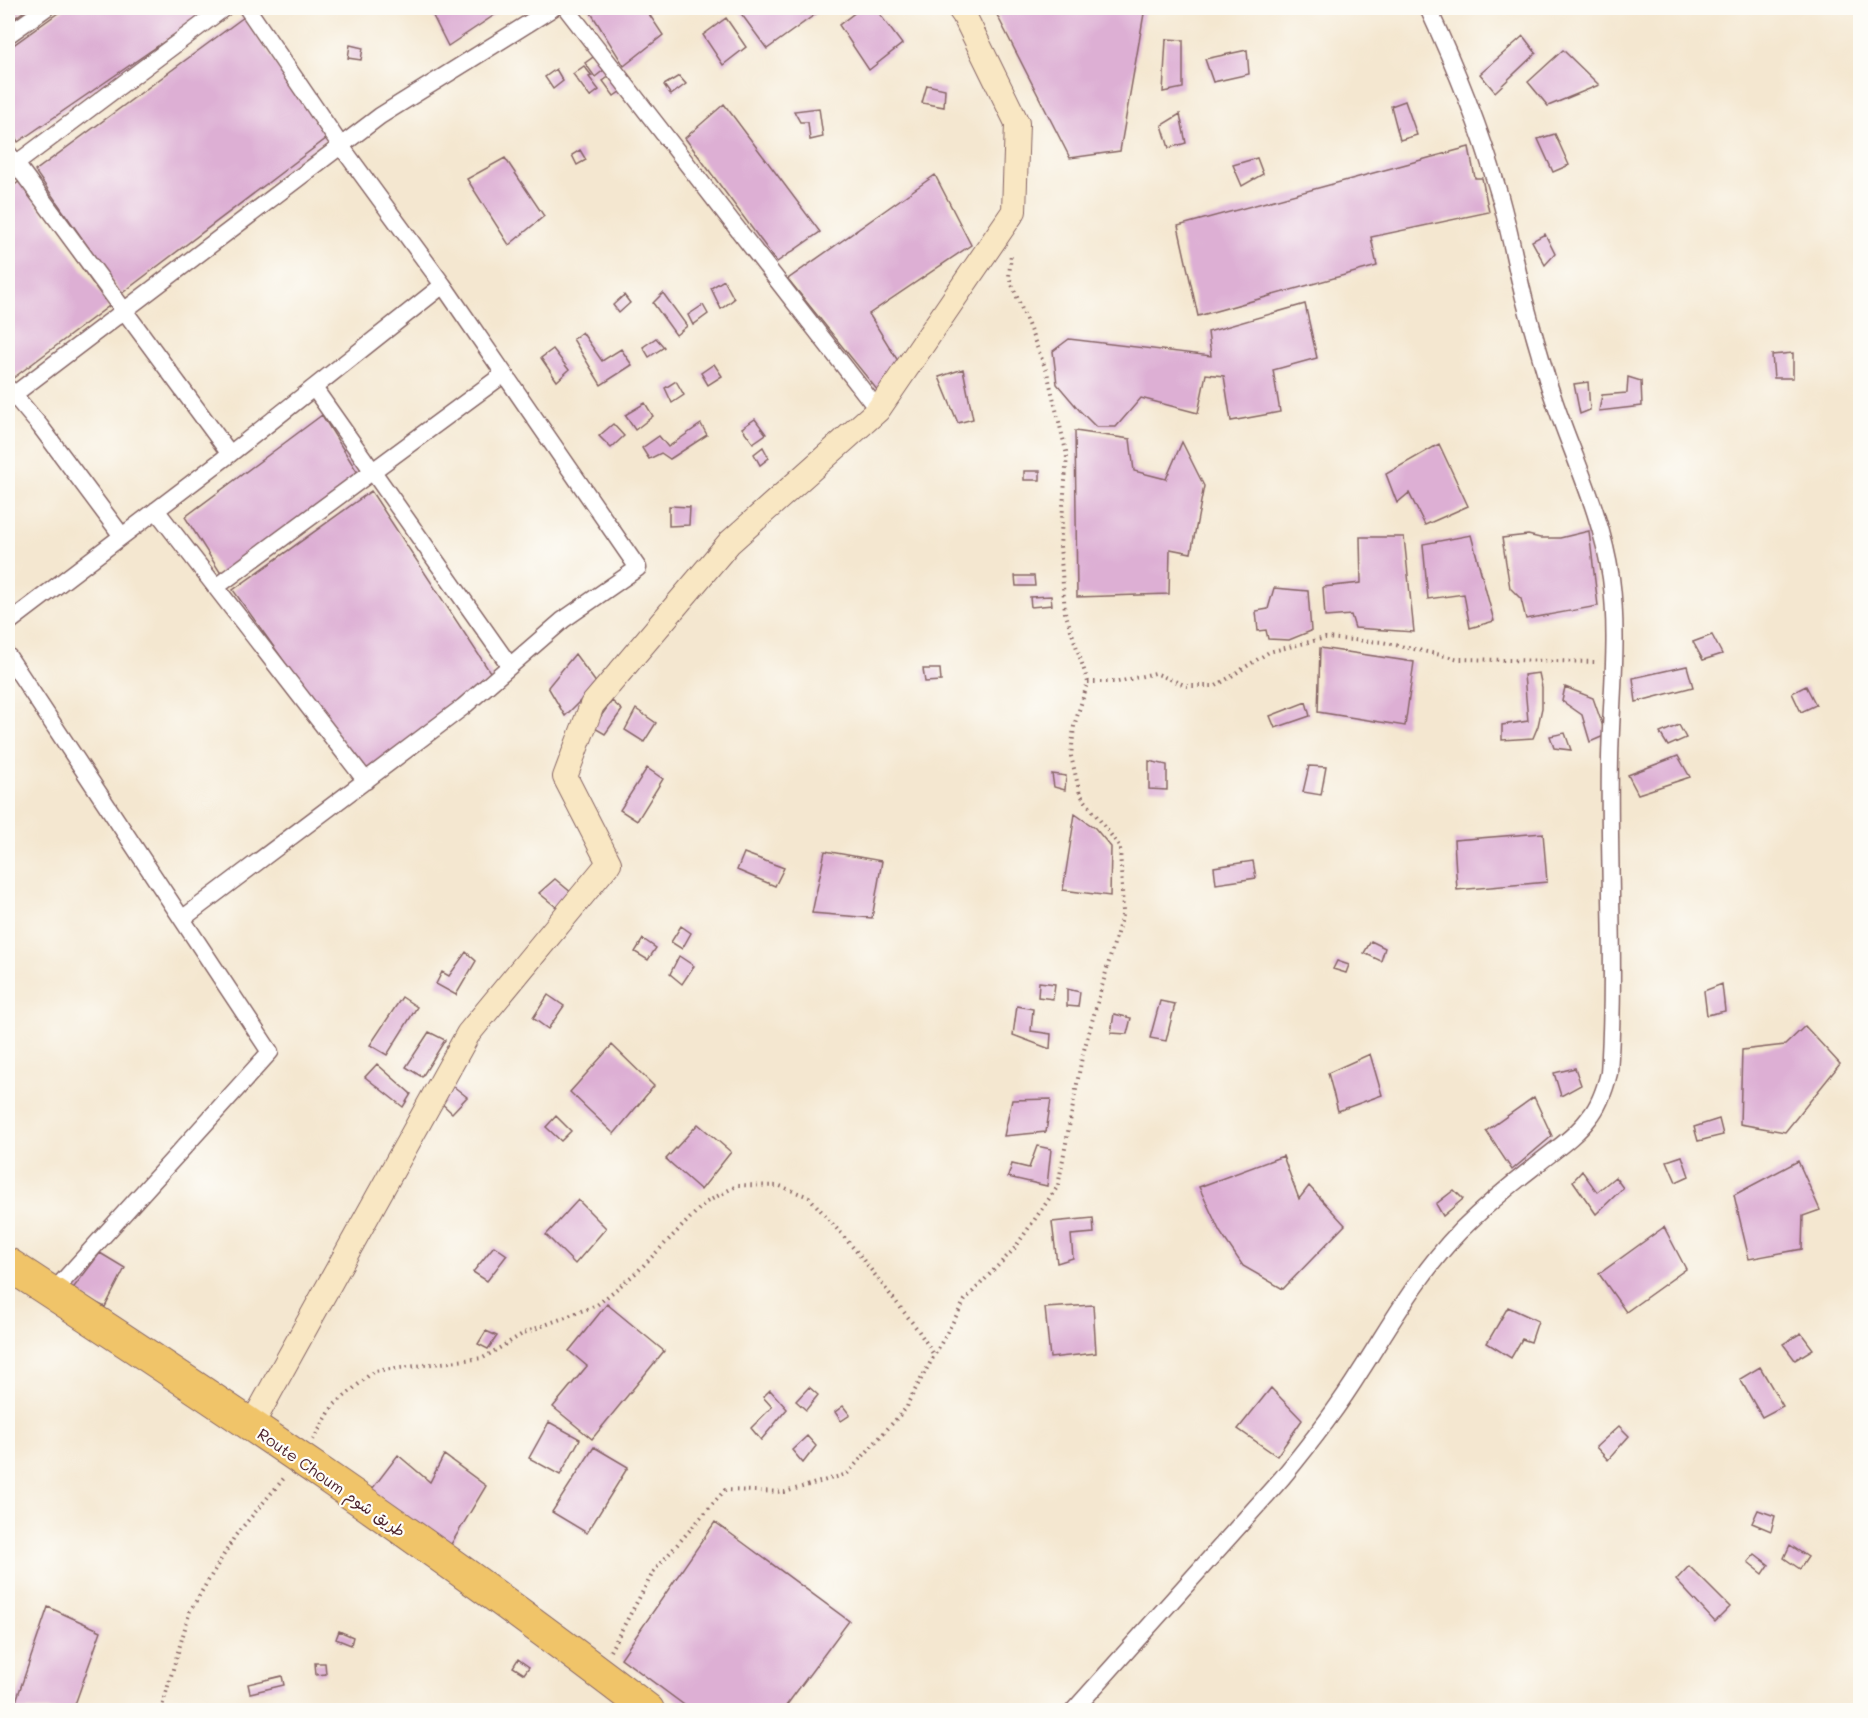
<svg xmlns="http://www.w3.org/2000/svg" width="1868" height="1718" viewBox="0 0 1868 1718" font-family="Mali,'Playpen Sans Arabic',sans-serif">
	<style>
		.building { fill: #ddafd4 }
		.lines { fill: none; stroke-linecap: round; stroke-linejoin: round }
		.street-casing { stroke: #866565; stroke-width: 19 }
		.secondary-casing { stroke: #866565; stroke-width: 26 }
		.highway-casing { stroke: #866565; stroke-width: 34 }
		.path { stroke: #866565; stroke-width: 4; stroke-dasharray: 1.5 4.5; stroke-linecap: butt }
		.street { stroke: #fff; stroke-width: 16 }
		.secondary { stroke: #f9e7c3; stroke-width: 24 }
		.highway { stroke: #f0c469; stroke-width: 32 }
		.labels { text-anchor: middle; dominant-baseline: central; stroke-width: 4.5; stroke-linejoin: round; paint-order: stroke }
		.street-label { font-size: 16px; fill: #4a1f2b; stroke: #fdfcf7 }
	</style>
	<rect width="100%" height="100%" fill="#fdfcf7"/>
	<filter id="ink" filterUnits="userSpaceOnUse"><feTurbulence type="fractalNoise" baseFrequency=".0167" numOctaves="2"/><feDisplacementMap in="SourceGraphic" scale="12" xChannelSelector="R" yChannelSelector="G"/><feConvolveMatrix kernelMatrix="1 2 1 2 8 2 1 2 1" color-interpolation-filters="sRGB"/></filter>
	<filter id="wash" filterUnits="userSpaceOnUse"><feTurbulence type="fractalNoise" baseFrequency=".008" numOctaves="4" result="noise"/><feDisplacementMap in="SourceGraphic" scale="24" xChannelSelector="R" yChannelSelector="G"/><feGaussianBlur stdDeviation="1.35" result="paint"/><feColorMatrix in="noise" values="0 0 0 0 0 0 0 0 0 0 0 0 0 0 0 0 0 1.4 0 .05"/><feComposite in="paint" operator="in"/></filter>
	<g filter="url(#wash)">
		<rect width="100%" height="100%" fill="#f4e7d0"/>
		<g id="blocks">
			<path class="building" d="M8,8H28L8,23Z
				M65,8H213L18,142L8,125V49Z
				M429,8H505L448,46Z
				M588,8H645L663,35L624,66Z
				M737,8H824L767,49Z
				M861,8H875L902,44L869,70L839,25Z
				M1010,8H1145L1120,151L1070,158L996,13Z
				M244,17L327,138L121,294L35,171Z
				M726,18L746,47L723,65L703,35Z
				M1523,36L1536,53L1495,92L1480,74Z
				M1166,39L1183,40V88L1163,92Z
				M350,45L363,48L361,60L348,58Z
				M1247,50L1249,74L1213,82L1205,59Z
				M1563,50L1599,85L1548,106L1528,82Z
				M596,55L605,69L595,77L585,63Z
				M584,66L592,76L589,77L599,90L590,97L573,74Z
				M556,69L563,81L553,89L545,77Z
				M610,76L621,91L614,96L603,81Z
				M679,76L686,84L671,95L664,85Z
				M927,85L945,89L944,107L922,103Z
				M1405,101L1417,135L1400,140L1391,106Z
				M724,104L820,232L777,262L685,138Z
				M819,108L823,137L810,140L808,122H800L794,111Z
				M1180,114L1186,143L1169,148L1162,125Z
				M1555,134L1569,165L1553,172L1538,139Z
				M1469,147L1475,178H1482L1489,212L1371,237L1377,266L1198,316L1178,226Z
				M580,150L586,160L577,165L572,155Z
				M505,158L544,216L509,245L467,179Z
				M1257,158L1263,174L1242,186L1233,165Z
				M935,175L971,245L869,314L903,369L878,391L788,279Z
				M20,181L109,306L12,379L8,373V190Z
				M1545,234L1555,254L1545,265L1532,241Z
				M724,280L734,299L721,309L711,288Z
				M663,293L687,326L676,335L653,303Z
				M624,295L630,303L619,313L613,305Z
				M1305,304L1317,358L1273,370L1280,412L1231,421L1224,376L1206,374L1198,413L1141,398L1116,427H1096L1080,411L1057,384L1053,351L1069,339L1211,356L1208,332Z
				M703,305L708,314L693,325L688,315Z
				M582,332L602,361L621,349L632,365L601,385L573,339Z
				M656,338L664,347L649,357L643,347Z
				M553,349L569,370L557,381L541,358Z
				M1793,353V378H1774L1772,355Z
				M714,364L722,376L708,385L701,373Z
				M963,369L973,419L958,423L939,377Z
				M1628,377L1641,381L1642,406L1599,411L1602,395L1627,393Z
				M676,381L684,395L672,403L665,388Z
				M1588,382L1590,410L1580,414L1574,384Z
				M645,403L653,416L635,430L625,415Z
				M322,415L361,478L225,580L185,517Z
				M755,419L766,434L753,443L742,428Z
				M613,424L624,436L611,448L599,436Z
				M701,424L707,435L670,459L661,453L649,459L642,448L659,436L668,447Z
				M1075,431L1130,439L1134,471L1166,479L1182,442L1204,486L1191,553L1170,549L1169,594L1077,597Z
				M1439,444L1468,506L1425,525L1409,493L1397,503L1386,474Z
				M763,447L769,458L760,465L754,454Z
				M1024,471H1040V480H1024Z
				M371,491L494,678L365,774L233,590Z
				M669,506L690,507L689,525L669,526Z
				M1589,531L1598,606L1526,619L1521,599L1510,588L1502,538L1528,535L1540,538H1560Z
				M1471,535L1494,621L1470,628L1464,594L1428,599L1423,544Z
				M1360,537H1404L1414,632L1355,628L1351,615L1325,617L1323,587L1361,583Z
				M1015,576H1034L1035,586H1016Z
				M1274,588L1308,591L1311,631L1289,640L1268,639L1266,630L1258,631L1256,611L1268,609Z
				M1051,596L1052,605L1031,607L1030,597Z
				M1712,635L1722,654L1703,660L1693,642Z
				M1320,648L1414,662L1405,726L1318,712Z
				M575,654L597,684L565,716L548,687Z
				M1687,666L1693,687L1636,702L1633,678Z
				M923,669H940L941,681L925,682Z
				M1539,673L1542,687V708L1538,726L1533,738L1502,740V725L1528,721L1524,675Z
				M1806,686L1816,705L1801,712L1792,693Z
				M1565,687L1593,698L1606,735L1590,742L1582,715L1562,701Z
				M612,701L622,710L605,734L593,727Z
				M1306,702L1310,716L1275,728L1270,716Z
				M636,709L656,723L644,742L625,730Z
				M1679,725L1686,738L1668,746L1660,733Z
				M1565,733L1571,750L1554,748L1550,736Z
				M1678,756L1690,777L1638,794L1628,775Z
				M1149,761L1167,765V790L1149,789Z
				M1309,766L1326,767L1321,795L1303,792Z
				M647,768L663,779L637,821L620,810Z
				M1052,774L1066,776L1065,790L1054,787Z
				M1075,814L1095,828L1111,847L1110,896L1063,890Z
				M1543,833L1547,882L1457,890L1454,840Z
				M825,851L882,861L872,918L812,913Z
				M744,853L784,868L775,886L737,870Z
				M1253,861L1256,878L1216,884L1214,867Z
				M555,879L573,894L561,911L539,893Z
				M681,926L691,933L682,949L671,942Z
				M643,939L656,948L648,960L635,952Z
				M1371,941L1385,948L1381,961L1364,953Z
				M466,952L476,961L456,995L436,984L442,972L449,976Z
				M679,956L694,966L682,984L670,974Z
				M1337,961L1349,965L1346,973L1333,969Z
				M1039,982L1055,984L1053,999L1038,997Z
				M1722,984L1725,1011L1707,1015L1704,991Z
				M1067,989L1080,992L1078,1007L1067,1006Z
				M548,995L564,1006L548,1029L533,1018Z
				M402,997L417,1007L387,1055L370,1045Z
				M1160,1001L1175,1004L1166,1041L1150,1038Z
				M1017,1006L1033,1009L1031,1031L1051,1034L1050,1049L1013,1035Z
				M1114,1014L1131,1018L1127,1034L1111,1033Z
				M1805,1026L1840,1064L1785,1132L1740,1124L1742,1050L1785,1045Z
				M429,1032L445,1040L422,1077L406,1067Z
				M612,1045L654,1086L614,1134L570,1092Z
				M1370,1054L1382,1095L1338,1111L1328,1073Z
				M377,1064L411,1094L403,1107L365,1077Z
				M1575,1068L1581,1085L1561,1096L1554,1073Z
				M453,1086L467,1097L452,1113L438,1100Z
				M1534,1097L1552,1136L1512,1170L1486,1131Z
				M1051,1099L1046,1132L1004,1136L1012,1100Z
				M556,1116L571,1131L561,1141L546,1127Z
				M1719,1119L1723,1135L1698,1141L1694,1127Z
				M698,1124L731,1152L701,1190L666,1159Z
				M1037,1146L1051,1149L1047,1186L1008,1177L1012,1164L1029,1168Z
				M1283,1156L1299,1199L1309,1186L1345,1225L1283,1289L1243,1266L1220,1232L1199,1187Z
				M1682,1156L1689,1176L1676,1182L1667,1161Z
				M1798,1161L1820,1210L1803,1216L1802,1249L1749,1259L1734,1195Z
				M1582,1171L1597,1192L1615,1177L1623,1188L1596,1214L1573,1181Z
				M1454,1190L1463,1199L1443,1216L1436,1204Z
				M578,1200L606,1228L575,1264L546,1235Z
				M1093,1218L1094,1233L1071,1235L1073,1258L1057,1263L1052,1222Z
				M1664,1227L1686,1269L1626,1312L1599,1274Z
				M494,1246L507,1255L487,1281L473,1272Z
				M100,1253L125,1268L105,1307L71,1291Z
				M607,1304L664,1351L592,1439L553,1407L587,1366L569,1351Z
				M1093,1305L1096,1353L1050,1358L1045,1308Z
				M1508,1307L1538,1321L1531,1342L1522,1339L1511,1358L1487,1343Z
				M486,1331L497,1336L488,1349L478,1344Z
				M1801,1333L1813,1349L1795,1360L1783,1344Z
				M1760,1367L1783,1406L1762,1417L1740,1379Z
				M809,1387L818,1395L806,1410L796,1401Z
				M1271,1388L1302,1420L1277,1456L1238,1429Z
				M770,1390L787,1409L761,1440L751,1428L772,1407L763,1397Z
				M843,1406L850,1415L841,1421L835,1412Z
				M549,1422L580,1439L560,1475L529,1458Z
				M1619,1426L1629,1436L1608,1460L1596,1447Z
				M807,1436L816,1446L803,1463L792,1450Z
				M594,1447L628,1467L587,1533L552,1512Z
				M398,1455L430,1482L444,1455L486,1486L450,1546L369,1493Z
				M1758,1510L1775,1516L1771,1531L1752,1523Z
				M715,1522L849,1621L783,1710H691L621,1658Z
				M1790,1545L1808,1557L1800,1569L1784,1558Z
				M1755,1554L1769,1565L1763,1574L1748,1562Z
				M1689,1566L1730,1607L1715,1622L1676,1580Z
				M48,1607L101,1631L73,1710H13Z
				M339,1631L353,1637L351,1645L336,1639Z
				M518,1659L529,1667L524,1674L513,1667Z
				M315,1663H325L326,1674L316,1675Z
				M282,1676L284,1685L250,1693L248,1684Z"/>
		</g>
	</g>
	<g filter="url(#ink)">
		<use href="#blocks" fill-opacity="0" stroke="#866565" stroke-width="1.5"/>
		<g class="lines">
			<defs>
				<path id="street" d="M566,8L878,410
					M8,35L46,8
					M8,153L230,454
					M9,169L224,8
					M8,388L40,426L122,536
					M314,388L510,666
					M8,399L380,116L553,8
					M156,510L366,781
					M216,587L504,374
					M8,623L230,454L443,285
					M8,656L270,1052L52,1293
					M182,919L463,707L563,620L638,568L443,285L341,146L247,8
					M1074,1710L1282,1478C1310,1444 1337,1409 1360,1372C1392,1322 1418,1275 1460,1231C1483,1208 1509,1186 1535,1166C1553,1151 1575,1137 1589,1118C1600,1105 1605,1089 1609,1073C1616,968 1608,864 1610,759C1611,699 1619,638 1611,578C1601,508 1567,445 1547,379C1539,351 1530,322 1523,294C1514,258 1508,222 1497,187C1479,125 1455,66 1428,8"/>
				<path id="secondary" d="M251,1426L468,1034L609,863L565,777L592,705L729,543L878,410L1014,211L1017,123L964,15L959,8"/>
				<path id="highway" d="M8,1264C226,1406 442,1551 648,1710"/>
			</defs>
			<use href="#street" class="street-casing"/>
			<use href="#secondary" class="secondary-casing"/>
			<use href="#highway" class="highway-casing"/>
			<path class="path" d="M1088,682H1118L1155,673L1187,686H1216L1269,652L1325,638L1382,642L1459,659L1598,662
				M313,1440L333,1406L374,1371L483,1358L524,1333L597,1305L637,1272L705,1203L738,1185L780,1186L809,1197L857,1252L918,1330L934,1355
				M610,1651L654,1571L725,1490L785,1492L847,1474L907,1407L909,1401L965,1300L1014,1249L1058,1186L1082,1057L1123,912L1120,847L1080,794L1071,756L1074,726L1088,682L1065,612L1060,546L1067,455L1047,372L1009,277L1011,253
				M161,1710L190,1611L235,1536L285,1477"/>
			<use href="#street" class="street"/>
			<use href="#secondary" class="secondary"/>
			<use href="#highway" class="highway"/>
		</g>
	</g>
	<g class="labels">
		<g class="street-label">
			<text transform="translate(332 1482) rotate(35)">Route Choum طريق شوم</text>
		</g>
	</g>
	<rect width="1868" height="1718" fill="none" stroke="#fdfcf7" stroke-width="30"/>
</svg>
